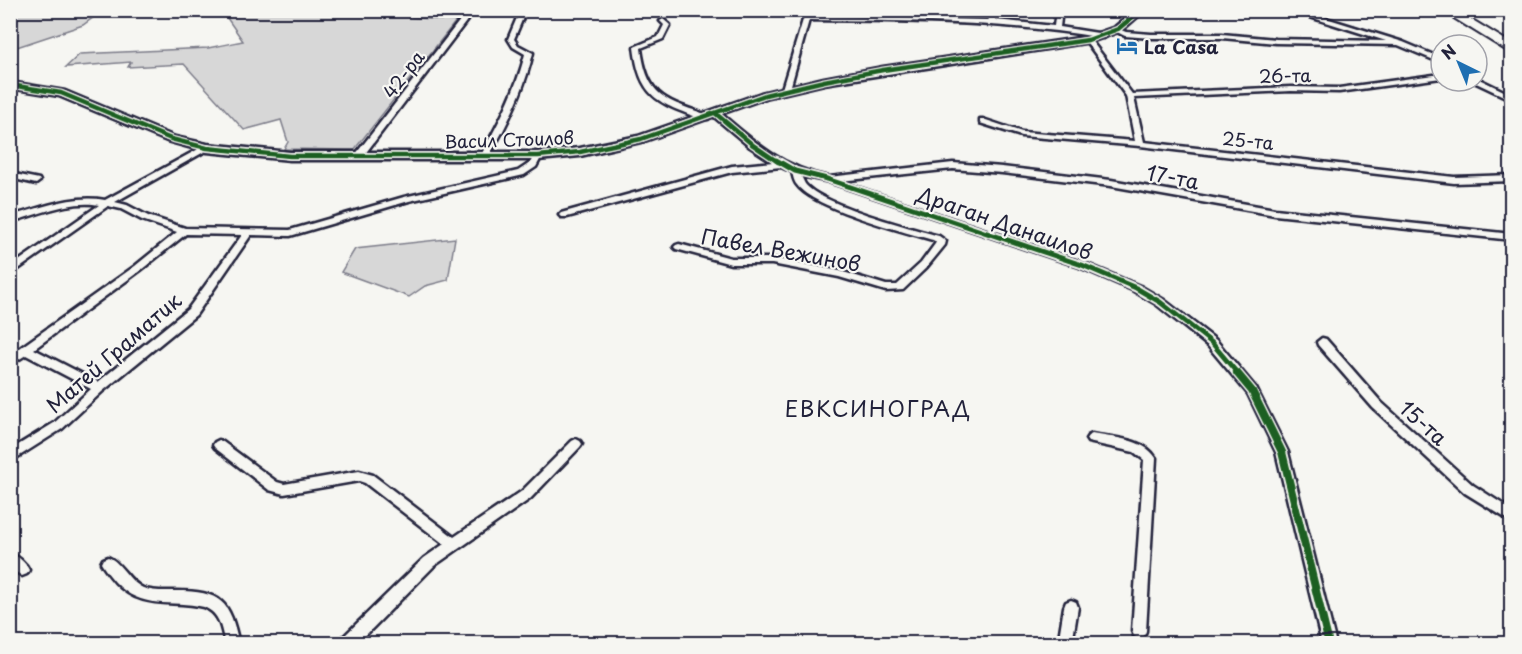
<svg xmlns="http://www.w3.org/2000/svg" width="1522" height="654" viewBox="0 0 1522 654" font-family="'Playpen Sans',sans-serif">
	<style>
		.green { fill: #d7d7d7; stroke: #7c7c89; stroke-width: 1.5 }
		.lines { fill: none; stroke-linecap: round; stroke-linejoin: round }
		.street-casing { stroke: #22223b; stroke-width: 5 }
		.secondary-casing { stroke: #22223b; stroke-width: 5 }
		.highway-casing { stroke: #22223b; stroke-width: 4 }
		.street { fill: #f6f6f2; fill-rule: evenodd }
		.secondary { fill: #f6f6f2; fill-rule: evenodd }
		.highway { fill: #f6f6f2; fill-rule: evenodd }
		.cycleway-far2-casing { stroke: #f6f6f2; stroke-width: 7 }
		.cycleway-far1-casing { stroke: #f6f6f2; stroke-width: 9 }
		.cycleway-casing { stroke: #f6f6f2; stroke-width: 11 }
		.cycleway-far2 { stroke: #1b5e20; stroke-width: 4.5 }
		.cycleway-far1 { stroke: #1b5e20; stroke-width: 5 }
		.cycleway { stroke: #1b5e20; stroke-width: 8 }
		.labels { text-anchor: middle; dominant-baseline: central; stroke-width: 4.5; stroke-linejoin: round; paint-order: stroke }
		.far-poi-label { font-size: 18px; font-weight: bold; fill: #22223b; stroke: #f6f6f2; text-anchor: start }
		.far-street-label { font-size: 18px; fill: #22223b; stroke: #f6f6f2 }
		.street-label { font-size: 21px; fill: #22223b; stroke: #f6f6f2 }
		.neighbourhood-label { font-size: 22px; letter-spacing: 1.5px; fill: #22223b; stroke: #f6f6f2 }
	</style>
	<rect width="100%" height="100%" fill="#f6f6f2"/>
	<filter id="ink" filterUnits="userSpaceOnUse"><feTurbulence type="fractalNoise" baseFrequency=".0167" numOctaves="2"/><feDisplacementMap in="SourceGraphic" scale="12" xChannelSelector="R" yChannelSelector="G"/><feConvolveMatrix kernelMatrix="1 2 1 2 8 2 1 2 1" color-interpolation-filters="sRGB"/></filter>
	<g filter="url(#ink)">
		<path class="green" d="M20,10H102V11L83,25L11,49V14Z
			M243,11H404L407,17L456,21L354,150L284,149L288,142L281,120L244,130L184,64L128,67L131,62L66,67L80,54L208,48L243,41L227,18Z
			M455,238L448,280L425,286L409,297L341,272L355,249Z"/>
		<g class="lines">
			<defs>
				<path id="street" d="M468,10H475L361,159H355V155Z
					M806,10L810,11V16L989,20L983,10H990L996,20L1054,26L1056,10H1062L1060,27L1104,34L1107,36L1104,38C1006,21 908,21 809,20L790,89L783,91L782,89Z
					M1288,10H1300L1403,42L1441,58V63L1398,45L1276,43L1222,38H1151L1125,36L1113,30L1116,28L1126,32L1151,34H1222L1276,39L1386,41Z
					M522,11L525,13L514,39L518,45L533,53C524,91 507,126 487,159H481L480,157C498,124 516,91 525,54L513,47L508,39L519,13Z
					M663,19L670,25L663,39L641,48C647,97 665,100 708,115V119H702C658,103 640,98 634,47L658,37L664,25L660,21Z
					M1088,38L1090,39L1132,94L1291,87L1339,88L1441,74V78L1339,92L1291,91L1134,98L1144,142L1454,177L1512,175V181L1454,183L1140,146L1021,136L980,123V119H983L1022,132L1135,141L1126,96L1085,40Z
					M1477,78L1512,95V100L1474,82L1477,81Z
					M712,111H718C754,142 781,167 829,177L953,163L1002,167L1111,180L1275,209L1512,234V240L1275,215L1111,186L1002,173L953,169L840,181L1085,263L1140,286L1164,300L1216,340L1256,388L1288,452L1336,644H1322L1276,452L1248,394L1208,346L1156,304L1132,290L1079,267L825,181L801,176C802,178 804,182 805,184C822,205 911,228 939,236L946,241L945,245L927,267L903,290L886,291L839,277L772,264H731L676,249L674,247L676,245L679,244L731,258H772L840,271L886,285H897L921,263L935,244L936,242L933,240C904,232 813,208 797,185C794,182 793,176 792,172L781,167L732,172L567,217H561L559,215L561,213L732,166L773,162L750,147L712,115Z
					M204,146H210L211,148L115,202L127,205L148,216L185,228L290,230L404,197L518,171L530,163L535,154H541L542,156L536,167L524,175L409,201L290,236L251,235L196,315L103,391L62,429L10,462V450L54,423L91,389L26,355L10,365V355L135,266L177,232L142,220L121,209L108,206L10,275V267L99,205C72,199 37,215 10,222V216C41,208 73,194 105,200ZM186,234L242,235L188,309L98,382L34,349L141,270Z
					M10,173L39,179L40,181L36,184L10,178Z
					M1322,338L1326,339L1381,402L1473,485L1512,510V522L1465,493L1373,408L1318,345L1317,342Z
					M1092,434C1113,438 1144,438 1156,458L1146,631L1144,636L1139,638L1134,636L1132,631L1144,460L1134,452L1088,442L1086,439L1088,436Z
					M576,439L580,441L582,444L580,447L530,499L434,566L357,644H339L341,639L424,558L444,544L365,483L359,481L284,494L269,490L215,448L213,445L215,442L219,440L223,442L277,482L284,484L359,471L373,475L454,537L522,491L572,441Z
					M10,553C18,556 26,563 29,570L27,574L22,576L10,568Z
					M108,557C121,562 128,581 143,588C153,592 165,591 176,591C221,591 230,601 239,644H225C221,627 220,614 204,607C170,599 142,611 115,582C110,576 105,570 101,563L103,559Z
					M1071,600L1076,602L1078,607L1072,644H1058L1064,607L1066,602Z"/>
				<path id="secondary" d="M1135,10H1145L1121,31L1091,42L824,84L769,97L645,141L580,156L538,160H290L207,152L167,141L59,96L10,88V82L65,91L175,137L207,144L290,152H538L580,148L638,136L761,93L824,78L883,67L1086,37L1115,27Z"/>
				<path id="highway" d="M1441,10H1456L1512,44V54Z"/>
			</defs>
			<use href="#street" class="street-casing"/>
			<use href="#secondary" class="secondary-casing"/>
			<use href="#highway" class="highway-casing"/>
			<use href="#street" class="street"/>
			<use href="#secondary" class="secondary"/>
			<use href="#highway" class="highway"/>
			<defs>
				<path id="cycleway-far2" d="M10,85L61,93L171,139L207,148L290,156H538L580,152L641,139L765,95L824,81L883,70L1088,40L1118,29L1141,10
					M715,113L753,145L778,162"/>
				<path id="cycleway-far1" d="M776,160L795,171L827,179L1082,265L1136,288L1160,302L1212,343L1238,374"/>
				<path id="cycleway" d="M1237,373L1252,391L1282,452L1329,644"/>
			</defs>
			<use href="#cycleway-far2" class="cycleway-far2-casing"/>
			<use href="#cycleway-far1" class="cycleway-far1-casing"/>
			<use href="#cycleway" class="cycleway-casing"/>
			<use href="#cycleway-far2" class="cycleway-far2"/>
			<use href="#cycleway-far1" class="cycleway-far1"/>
			<use href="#cycleway" class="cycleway"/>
		</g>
	</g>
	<defs>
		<symbol id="hotel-bare" viewBox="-9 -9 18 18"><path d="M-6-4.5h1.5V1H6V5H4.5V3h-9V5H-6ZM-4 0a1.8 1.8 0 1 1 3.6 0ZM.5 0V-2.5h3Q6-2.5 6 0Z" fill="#1f6fb2" stroke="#f6f6f2" stroke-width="2.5" paint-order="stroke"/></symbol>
	</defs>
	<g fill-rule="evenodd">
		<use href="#hotel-bare" x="1112" y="31" width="30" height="30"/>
	</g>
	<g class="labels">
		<g class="far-poi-label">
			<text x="1144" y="46">La Casa</text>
		</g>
		<g class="far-street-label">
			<text transform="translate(403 74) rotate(-52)">42-ра</text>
			<text transform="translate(1285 75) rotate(-1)">26-та</text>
			<text transform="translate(509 139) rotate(-2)">Васил Стоилов</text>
			<text transform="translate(1248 140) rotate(6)">25-та</text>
		</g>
		<g class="street-label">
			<text transform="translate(1173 176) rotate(11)">17-та</text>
			<text transform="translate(1005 222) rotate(19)">Драган Данаилов</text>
			<text transform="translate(781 249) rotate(10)">Павел Вежинов</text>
			<text transform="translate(113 352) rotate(-41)">Матей Граматик</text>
			<text transform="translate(1424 422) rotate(42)">15-та</text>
		</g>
		<g class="neighbourhood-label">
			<text x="878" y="407">ЕВКСИНОГРАД</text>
		</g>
	</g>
	<rect width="1522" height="654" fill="none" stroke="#f6f6f2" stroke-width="36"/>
	<rect x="18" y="18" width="1486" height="618" fill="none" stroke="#22223b" stroke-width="2" filter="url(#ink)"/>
	<g transform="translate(1459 63) rotate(317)"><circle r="28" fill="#f6f6f2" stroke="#a1a1a9" stroke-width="1.5"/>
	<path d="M0-4.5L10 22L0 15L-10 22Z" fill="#1f6fb2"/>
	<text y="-9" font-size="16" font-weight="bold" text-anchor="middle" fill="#22223b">N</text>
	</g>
</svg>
